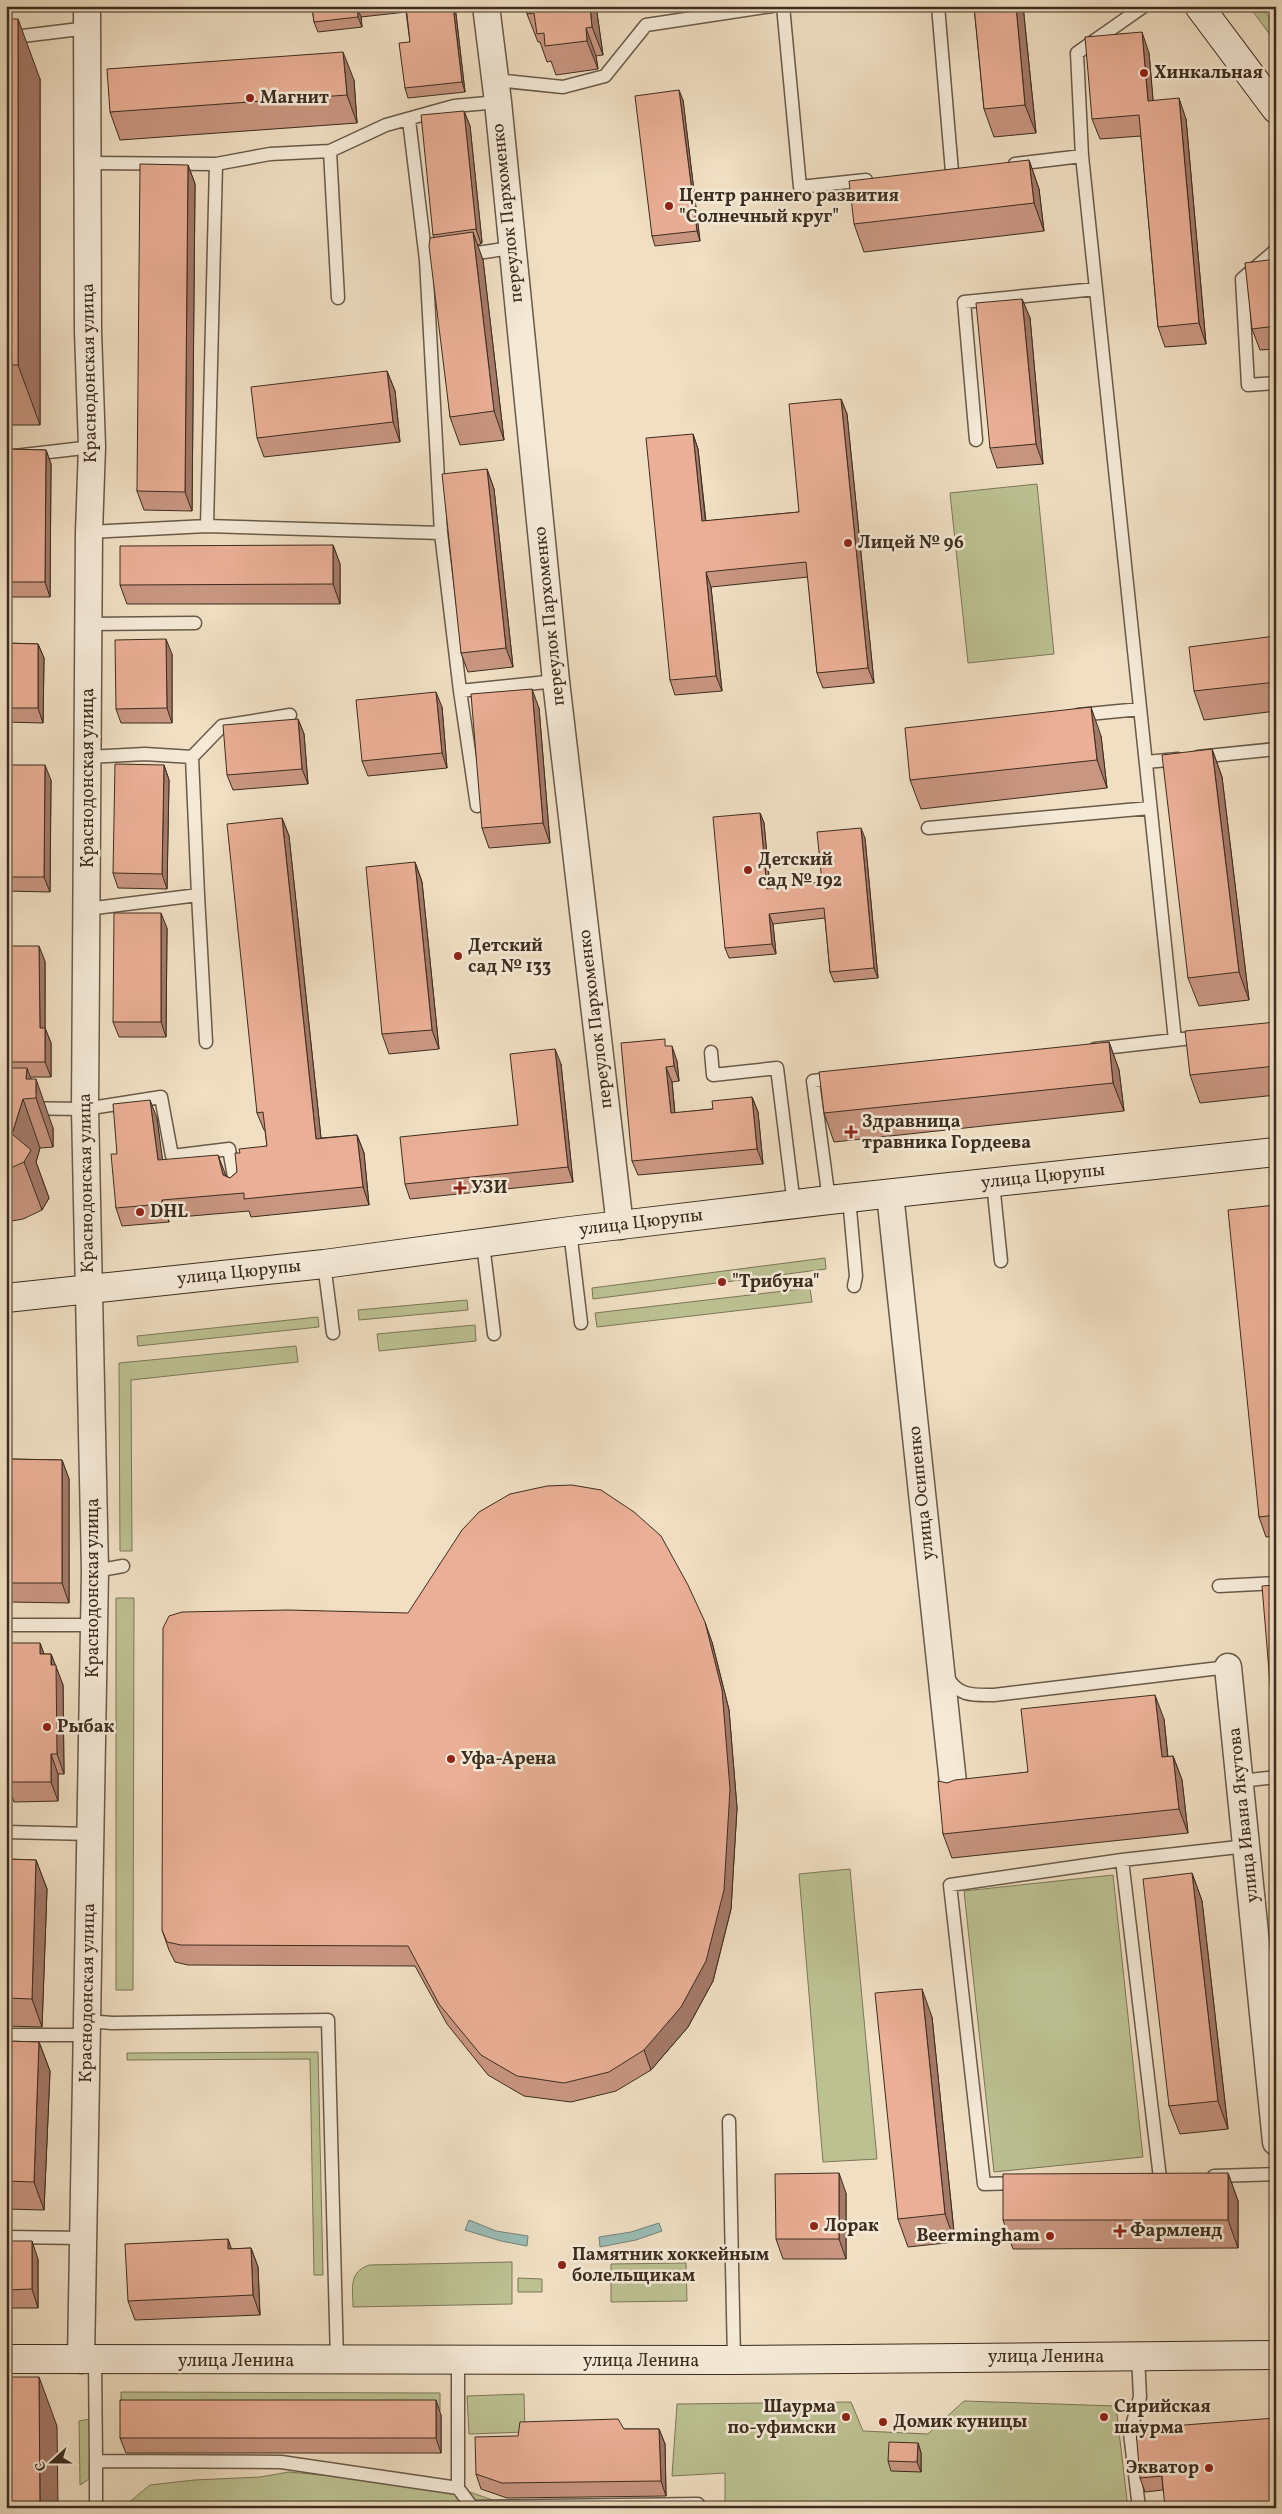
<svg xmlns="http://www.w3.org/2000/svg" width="1282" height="2514" viewBox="0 0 1282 2514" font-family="Vollkorn,serif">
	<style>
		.green { fill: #bcc192; stroke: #7c7758 }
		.water { fill: #9abcb5; stroke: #748379 }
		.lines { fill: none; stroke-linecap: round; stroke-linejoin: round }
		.service-casing { stroke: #695a48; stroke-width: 15 }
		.minor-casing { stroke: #695a48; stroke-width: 29 }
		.secondary-casing { stroke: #3c2d1f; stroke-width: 30 }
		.service { stroke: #f5ead8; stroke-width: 12 }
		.minor { stroke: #f5ead8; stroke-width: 26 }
		.secondary { stroke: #f5ead8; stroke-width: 28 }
		.wall { fill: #c99681; stroke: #3c2d1f }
		.shaded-wall { fill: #a47a69; stroke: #3c2d1f }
		.building { fill: #eaaf96; stroke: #3c2d1f }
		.poi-dot { fill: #8f2418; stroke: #f5ead8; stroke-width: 2 }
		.labels { text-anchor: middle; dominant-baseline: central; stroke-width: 5; stroke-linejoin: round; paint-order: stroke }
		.poi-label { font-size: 18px; font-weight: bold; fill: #3c2d1f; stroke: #f5ead8; text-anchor: start }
		.street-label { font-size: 18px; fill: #3c2d1f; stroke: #f5ead8 }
	</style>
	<rect width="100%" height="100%" fill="#f0dfc3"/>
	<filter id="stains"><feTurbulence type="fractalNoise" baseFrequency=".004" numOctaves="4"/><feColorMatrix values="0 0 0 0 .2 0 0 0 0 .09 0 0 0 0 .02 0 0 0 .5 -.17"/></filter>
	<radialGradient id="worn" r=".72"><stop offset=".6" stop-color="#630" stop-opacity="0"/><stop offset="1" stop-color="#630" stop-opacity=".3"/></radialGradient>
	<path class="green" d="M1249,6H1261L1276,27V43Z
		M1037,484L1054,654L968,663L950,493Z
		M825,1258L826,1269L593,1299L592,1288Z
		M810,1288L812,1302L597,1327L595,1313Z
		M467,1300L468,1310L359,1320L358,1310Z
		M318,1317L319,1327L138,1346L137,1336Z
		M475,1325L476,1341L379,1351L377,1334Z
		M296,1346L298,1362L131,1380L132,1551H120L119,1363Z
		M116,1598H134L133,1990H116Z
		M850,1869L877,2159L823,2162L799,1874Z
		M1113,1875L1143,2157L994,2172L964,1891Z
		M318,2052L323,2275H314L310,2059L127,2060V2053Z
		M512,2262V2304L353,2307C353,2288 348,2273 369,2265Z
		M686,2263L687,2301L611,2302V2264Z
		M518,2278L542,2279V2292H518Z
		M121,2392L440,2393V2411L121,2409Z
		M524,2394L525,2432L469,2434L467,2396Z
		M964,2401L1116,2406L1128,2508H725V2473L672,2476L677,2404L851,2402L863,2431L928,2434Z
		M90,2419L89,2479L80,2485L79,2421Z
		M289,2472L458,2488L516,2508H122L150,2485L194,2480L260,2477Z"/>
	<path class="water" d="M469,2220L496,2231L528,2236L527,2246L501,2241L465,2230Z
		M659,2223L662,2231L636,2240L600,2247L599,2237L631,2232Z"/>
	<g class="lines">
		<defs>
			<path id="service" d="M783,6L800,187L866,180
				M938,6L952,172
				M1144,6L1077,53L1082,156L1175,1040
				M6,38L88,28
				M495,80L563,87L605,76L646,25L772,6
				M409,120L426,260L441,533L460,691L477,806
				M330,151L386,125L454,106L498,102
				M216,164L270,154L330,151L338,298
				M1015,164L1082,156
				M1276,250L1242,279L1248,385L1276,383
				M464,255L511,248
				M976,440L964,302L1096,289
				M6,457L92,447
				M207,526L441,533
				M89,532L207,526L216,164L89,163
				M88,624L195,623
				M460,691L556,681
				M1078,715L1140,709
				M88,757L145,754L192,757
				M1198,757L1276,749
				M1146,762L1178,759
				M928,828L1150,808
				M198,895L192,757L222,726L290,715
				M87,909L198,895L206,1042
				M1095,1049L1201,1037
				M711,1052L713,1075L777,1068L794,1205
				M6,1108L85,1109L161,1097L172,1156L229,1149L236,1188
				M993,1183L1001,1261
				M849,1198L856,1276L854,1286
				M829,1200L813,1081L836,1078
				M570,1231L581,1323
				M483,1244L494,1334
				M324,1264L333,1333
				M95,1571L123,1566
				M1219,1586L1276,1583
				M6,1625H94
				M947,1676C957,1697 975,1695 994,1695L1228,1667
				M1240,1781L1276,1777
				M6,1832L91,1834
				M1122,1860L1160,2178
				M87,2021L112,2023L328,2020L337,2361
				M6,2035H87
				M729,2121L734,2360
				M1214,2176L1276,2174
				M1019,2183L984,2184L950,1885L1122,1860L1247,1846
				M6,2237L84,2238
				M1138,2356L1140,2397L1130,2433L1139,2508
				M95,2360L96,2461
				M458,2488L472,2507L698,2504V2508
				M96,2508V2461L281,2462L458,2488V2361"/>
			<path id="minor" d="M486,6L498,102L556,681L620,1226
				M890,1194L954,1792
				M1228,1667L1276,2142
				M81,2360L95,1571L85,1109L89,532L92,447L88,331L87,6"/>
			<path id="secondary" d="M1199,6L1276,109
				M6,1298L324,1264L570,1231L829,1200L1276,1152
				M6,2359L734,2360L1276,2355"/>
		</defs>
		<use href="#service" class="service-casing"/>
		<use href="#minor" class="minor-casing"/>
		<use href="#secondary" class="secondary-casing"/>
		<use href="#service" class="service"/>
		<use href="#minor" class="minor"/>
		<use href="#secondary" class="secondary"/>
	</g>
	<path class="wall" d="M312,6H455L465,92L408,98L405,88L410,42L406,12L361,17L362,27L318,32L314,22Z
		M526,6H596L603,55L596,56L598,69L556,75L551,61L547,62L540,42H538L527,14Z
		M974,6H1023L1036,133L994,137L984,109Z
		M6,19L40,79V425H6Z
		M1149,53L1153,101L1186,119L1206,344L1165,347L1158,327L1141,136L1100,139L1092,119Z
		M354,80L357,123L120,140L110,112Z
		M683,100L700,241L655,246L652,236Z
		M464,111L470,126L482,242L481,244L477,245L483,260L504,440L460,445L450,417L434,237L433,235Z
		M1029,160L1039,189L1044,231L864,252L854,224Z
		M188,165L195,184L192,511L144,510L137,491Z
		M1276,259V349L1260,350L1252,329Z
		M1022,299L1030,318L1043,464L997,468L990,448Z
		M387,371L395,391L400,442L264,457L257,438Z
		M841,399L847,414L874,683L823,688L817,673L808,577L711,587L722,691L675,695L670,680L693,434L698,449L706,521L799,512Z
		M6,449L46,450L51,464L50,597H6Z
		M487,469L494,489L513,667L468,672L461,653Z
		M333,545L340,564V604H127L120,585Z
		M1276,636V711L1204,720L1194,691Z
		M6,643L38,644L44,658L43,723L6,722Z
		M172,654V723H121L116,709Z
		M442,707L447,768L368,776L362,761Z
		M539,708L550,843L489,848L482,828Z
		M298,719L304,734L308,784L233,790L227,775Z
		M1101,736L1107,788L921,809L910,780Z
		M1212,749L1222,777L1249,1000L1199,1006L1188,978Z
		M6,765L51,780L50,892L6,891Z
		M164,765L169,780L167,889L118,888L113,873Z
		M760,813L764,823L770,888L822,882L865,838L878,978L834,982L830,972L825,918L773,924L776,954L729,958L725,948Z
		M282,818L289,836L321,1138L357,1135L364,1153L369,1205L251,1217L249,1211L168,1218L169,1222L122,1226L116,1208L117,1154L157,1118L162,1160L225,1173L226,1176L230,1178L237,1172L240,1153L267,1146L265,1130H264L257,1113Z
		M415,862L422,882L439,1049L389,1054L382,1034Z
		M167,928L166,1037H119L113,1022Z
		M6,946L45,961V1028L51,1043V1077H30L53,1128V1147L40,1148L36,1162L49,1198L42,1210L23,1219L6,1222Z
		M1276,1022V1095L1200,1103L1190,1075Z
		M1109,1042L1119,1070L1124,1111L834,1142L824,1113Z
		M667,1046L677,1061L679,1081L672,1082L675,1113L713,1109L752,1097L758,1112L763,1164L638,1175L632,1161Z
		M561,1064L573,1182L410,1199L405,1184L518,1125Z
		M1276,1205V1536L1266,1537L1259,1517Z
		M6,1419L9,1426L10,1459L62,1460L69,1479V1603L11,1602L6,1590Z
		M1276,1585V1729L1273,1720Z
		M712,1642L729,1710L737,1808L731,1909L713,1981L688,2027L651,2070L616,2091L571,2102L524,2096L488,2075L447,2024L415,1966L188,1965L175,1962L169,1950L162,1930Z
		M40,1643L44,1654H51L63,1685L64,1774H58V1801L14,1802L7,1782Z
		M1164,1719L1168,1757L1173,1756L1182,1780L1188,1833L952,1858L943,1834L947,1783L1028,1772Z
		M6,1859L36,1860L47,1889L42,2027L6,2026Z
		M1192,1873L1202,1901L1228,2129L1180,2134L1169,2106Z
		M932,2017L955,2242L908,2247L898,2219Z
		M6,2041L39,2042L50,2071L44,2210L6,2209Z
		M1228,2173L1238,2201V2248L1013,2249L1003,2220Z
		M846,2193V2259H783L776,2239Z
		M228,2239L231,2249L251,2248L258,2267L260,2315L135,2320L128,2301Z
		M6,2241L38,2259V2308H6Z
		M441,2415V2453H126L120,2438Z
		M624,2429H659L665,2444L666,2496L507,2498L481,2489L476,2474L518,2436Z
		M1158,2430L1163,2490L1145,2492L1140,2478Z
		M918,2443L921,2453V2472L891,2471L888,2461Z"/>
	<path class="shaded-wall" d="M453,6H455L465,92L462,82Z
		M590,6H596L603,55L592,27Z
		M1016,6H1023L1036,133L1025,105Z
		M357,7L361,17L362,27L358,17Z
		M18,19L40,79V425L18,365Z
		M586,28L596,56L598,69L587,41Z
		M1142,32L1149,53L1155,122L1148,101Z
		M343,52L354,80L357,123L347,95Z
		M679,90L683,100L700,241L697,231Z
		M1179,98L1186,119L1206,344L1199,323Z
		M464,111L470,126L482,242L481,244L476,229Z
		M1029,160L1039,189L1044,231L1034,203Z
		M188,165L195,184L192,511L185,492Z
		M473,232L483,260L504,440L494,411Z
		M1022,299L1030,318L1043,464L1036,444Z
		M387,371L395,391L400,442L393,422Z
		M841,399L847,414L874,683L868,668Z
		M693,434L698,449L707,536L702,521Z
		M46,450L51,464L50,597L45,582Z
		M487,469L494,489L513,667L506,648Z
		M333,545L340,564V604L333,584Z
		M706,572L711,587L722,691L716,676Z
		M166,639L172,654V723L167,708Z
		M38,644L44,658L43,723L38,708Z
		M532,689L539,708L550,843L543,823Z
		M436,692L442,707L447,768L442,753Z
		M1091,707L1101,736L1107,788L1097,760Z
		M298,719L304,734L308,784L302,769Z
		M1212,749L1222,777L1249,1000L1239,972Z
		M45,765L51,780L50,892L44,877Z
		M164,765L169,780L167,889L162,874Z
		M760,813L764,823L771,899L767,889Z
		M282,818L289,836L323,1157L316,1139Z
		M861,828L865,838L878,978L874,968Z
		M415,862L422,882L439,1049L432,1030Z
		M161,913L167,928L166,1037L161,1022Z
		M769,914L773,924L776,954L772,944Z
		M39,946L45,961V1043L40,1028Z
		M45,1028L51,1043V1077L45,1062Z
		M1109,1042L1119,1070L1124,1111L1113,1083Z
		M672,1046L677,1061L679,1081L674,1066Z
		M555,1049L561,1064L573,1182L568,1167Z
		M666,1067L672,1082L676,1128L671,1113Z
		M27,1068L36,1093V1079L53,1128V1147L36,1098L26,1079Z
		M752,1097L758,1112L763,1164L757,1149Z
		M23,1099L40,1148L36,1162L49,1198L42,1210L24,1162L12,1134Z
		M150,1100L157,1118L165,1178L158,1160Z
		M357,1135L364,1153L369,1205L363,1187Z
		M218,1155L225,1173L230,1193L223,1175Z
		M162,1200L168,1218L169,1222L162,1204Z
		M6,1419L9,1426L10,1478L6,1468Z
		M62,1460L69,1479V1603L62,1583Z
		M705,1622L712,1642L729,1710L737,1808L731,1909L713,1981L688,2027L651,2070L644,2050Z
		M40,1643L47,1663L40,1654Z
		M51,1654L63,1685L64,1774L57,1754Z
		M1155,1695L1164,1719L1170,1781L1162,1757Z
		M51,1754L58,1774V1801L51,1782Z
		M1173,1756L1182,1780L1188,1833L1179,1809Z
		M36,1860L47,1889L42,2027L32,1999Z
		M1192,1873L1202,1901L1228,2129L1218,2101Z
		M922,1989L932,2017L955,2242L945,2214Z
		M39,2042L50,2071L44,2210L34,2182Z
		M839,2173L846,2193V2259L839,2239Z
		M1228,2173L1238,2201V2248L1228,2220Z
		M228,2239L235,2259L228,2249Z
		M32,2241L38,2259V2308L32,2289Z
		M251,2248L258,2267L260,2315L253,2295Z
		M39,2377L57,2426L58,2508H40Z
		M436,2400L441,2415V2453L436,2438Z
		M659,2429L665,2444L666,2496L661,2481Z
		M918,2443L921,2453V2472L917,2462Z"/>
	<path class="building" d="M312,6H362L357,7L358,17L314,22Z
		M406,6H453L462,82L405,88L399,43L410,42Z
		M526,6H590L592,27L586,28L587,41L545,46L544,33L537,34L534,13L527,14Z
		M974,6H1016L1025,105L984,109Z
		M6,19H18V365H6Z
		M1142,32L1148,101L1179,98L1199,323L1158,327L1139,115L1092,119L1085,37Z
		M343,52L347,95L110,112L107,69Z
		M679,90L697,231L652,236L635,96Z
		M464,111L476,227V229L433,235L421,115Z
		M1029,160L1034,203L854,224L849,181Z
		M140,164L188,165L185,492L137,491Z
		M473,232L494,411L450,417L429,246L430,238Z
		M1276,259V326L1252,329L1245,263Z
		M1022,299L1036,444L990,448L976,303Z
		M387,371L393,422L257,438L251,387Z
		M841,399L868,668L817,673L806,562L706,572L716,676L670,680L646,438L693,434L702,521L799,512L789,404Z
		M6,449L46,450L45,582H6Z
		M487,469L506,648L461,653L442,474Z
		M333,545V584L120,585V546Z
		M1276,636V682L1194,691L1189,647Z
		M166,639L167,708L116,709L115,640Z
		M6,643L38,644V708H6Z
		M532,689L543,823L482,828L471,694Z
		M436,692L442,753L362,761L356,700Z
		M1091,707L1097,760L910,780L905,728Z
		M298,719L302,769L227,775L223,725Z
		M1212,749L1239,972L1188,978L1162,755Z
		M115,764L164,765L162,874L113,873Z
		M6,765H45L44,877H6Z
		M760,813L767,889L822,882L817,832L861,828L874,968L830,972L824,908L769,914L772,944L725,948L713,817Z
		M282,818L316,1139L357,1135L363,1187L244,1199V1193L162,1200V1204L116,1208L111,1154H117L113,1104L150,1100L158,1160L218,1155L223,1175L230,1178L237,1172L235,1153H240L239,1149L267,1146L263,1112L257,1113L227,824Z
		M415,862L432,1030L382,1034L366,867Z
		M114,913H161V1022H113Z
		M6,946H39L40,1028H45V1062H6Z
		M1276,1022V1066L1190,1075L1185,1031Z
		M665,1039V1046H672L674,1066L666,1067L671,1113L713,1109L712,1101L752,1097L757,1149L632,1161L621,1043Z
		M1109,1042L1113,1083L824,1113L819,1072Z
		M555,1049L568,1167L405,1184L400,1137L518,1125L510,1054Z
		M6,1068H27L26,1079H36V1098L23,1099L12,1134L31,1150L24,1162L6,1170Z
		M1276,1205V1515L1259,1517L1228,1210Z
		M6,1459L62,1460V1583H6Z
		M572,1485L601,1490L634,1512L661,1536L688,1585L705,1622L722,1690L730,1789L724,1890L706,1961L681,2007L644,2050L609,2072L564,2083L517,2076L481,2055L439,2004L408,1946L181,1945L167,1942L162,1930L163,1628L169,1616L182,1612L288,1610L408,1613L462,1530L479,1512L510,1494L547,1486Z
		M1276,1585V1720H1273L1262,1586Z
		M6,1643H40V1654H51V1665H56L57,1754H51V1782H7Z
		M1155,1695L1162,1757L1173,1756L1179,1809L943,1834L938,1781L947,1783L955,1780L1028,1772L1021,1709Z
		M6,1859L36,1860L32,1999L6,1998Z
		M1192,1873L1218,2101L1169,2106L1143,1879Z
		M922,1989L945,2214L898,2219L875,1993Z
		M6,2041L39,2042L34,2182L6,2181Z
		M839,2173V2239H776L775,2174Z
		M1228,2173V2220H1003V2174Z
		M228,2239V2249L251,2248L253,2295L128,2301L125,2244Z
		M6,2241H32V2289L6,2290Z
		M6,2377H39L40,2508H6Z
		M120,2400H436V2438H120Z
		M1276,2418V2508H1165L1162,2476L1140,2478L1136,2431L1158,2430V2427Z
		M618,2419L624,2429H659L661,2481L502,2483L476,2474L475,2437L518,2436L520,2422Z
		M889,2442L918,2443L917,2462L888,2461Z"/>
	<g class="poi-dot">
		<circle cx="1144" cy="73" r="5"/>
		<circle cx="250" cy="98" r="5"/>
		<circle cx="669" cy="206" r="5"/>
		<circle cx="848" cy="543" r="5"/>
		<circle cx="748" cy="870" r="5"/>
		<circle cx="458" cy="956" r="5"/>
		<path d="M848.5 1124.5h5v5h5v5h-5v5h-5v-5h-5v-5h5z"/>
		<path d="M457.5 1180.5h5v5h5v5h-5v5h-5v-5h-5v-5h5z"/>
		<circle cx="140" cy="1212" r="5"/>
		<circle cx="722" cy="1282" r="5"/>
		<circle cx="47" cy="1727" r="5"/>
		<circle cx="451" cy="1759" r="5"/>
		<circle cx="814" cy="2226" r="5"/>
		<path d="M1117.5 2223.5h5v5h5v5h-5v5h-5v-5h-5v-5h5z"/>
		<circle cx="1050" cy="2236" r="5"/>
		<circle cx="562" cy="2265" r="5"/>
		<circle cx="846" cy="2417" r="5"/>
		<circle cx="1104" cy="2417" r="5"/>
		<circle cx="883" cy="2422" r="5"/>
		<circle cx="1209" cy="2468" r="5"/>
	</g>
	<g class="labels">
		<g class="poi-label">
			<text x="1154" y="73">Хинкальная</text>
			<text x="260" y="98">Магнит</text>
			<text x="679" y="196">Центр раннего развития<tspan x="679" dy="21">"Солнечный круг"</tspan></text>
			<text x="858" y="543">Лицей № 96</text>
			<text x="758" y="860">Детский<tspan x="758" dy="21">сад № 192</tspan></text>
			<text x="468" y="946">Детский<tspan x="468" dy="21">сад № 133</tspan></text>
			<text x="862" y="1122">Здравница<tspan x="862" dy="21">травника Гордеева</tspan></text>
			<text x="471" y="1188">УЗИ</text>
			<text x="150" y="1212">DHL</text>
			<text x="732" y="1282">"Трибуна"</text>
			<text x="57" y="1727">Рыбак</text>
			<text x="461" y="1759">Уфа-Арена</text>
			<text x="824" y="2226">Лорак</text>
			<text x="1130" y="2231">Фармленд</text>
			<text x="1040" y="2236" text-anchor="end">Beermingham</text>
			<text x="572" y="2255">Памятник хоккейным<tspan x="572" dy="21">болельщикам</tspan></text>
			<text x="836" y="2407" text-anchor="end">Шаурма<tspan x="836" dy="21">по-уфимски</tspan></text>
			<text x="1114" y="2407">Сирийская<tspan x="1114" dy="21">шаурма</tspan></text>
			<text x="893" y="2422">Домик куницы</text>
			<text x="1199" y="2468" text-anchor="end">Экватор</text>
		</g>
		<g class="street-label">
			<text transform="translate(508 213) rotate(-96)">переулок Пархоменко</text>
			<text transform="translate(90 373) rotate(-91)">Краснодонская улица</text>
			<text transform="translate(550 616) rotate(-96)">переулок Пархоменко</text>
			<text transform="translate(88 778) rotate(-90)">Краснодонская улица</text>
			<text transform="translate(596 1019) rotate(-97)">переулок Пархоменко</text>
			<text transform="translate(1043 1177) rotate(-6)">улица Цюрупы</text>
			<text transform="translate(87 1183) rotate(-91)">Краснодонская улица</text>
			<text transform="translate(641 1223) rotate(-7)">улица Цюрупы</text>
			<text transform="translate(239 1273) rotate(-6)">улица Цюрупы</text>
			<text transform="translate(922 1493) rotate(-96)">улица Осипенко</text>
			<text transform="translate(93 1588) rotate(-90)">Краснодонская улица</text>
			<text transform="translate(1244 1815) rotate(-96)">улица Ивана Якутова</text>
			<text transform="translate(88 1993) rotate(-89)">Краснодонская улица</text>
			<text x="1046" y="2357">улица Ленина</text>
			<text x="236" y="2361">улица Ленина</text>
			<text x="641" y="2361">улица Ленина</text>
		</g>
	</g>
	<rect width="1282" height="2514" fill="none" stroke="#f0dfc3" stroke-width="25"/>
	<rect x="8" y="8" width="1267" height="2499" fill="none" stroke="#3c2d1f" stroke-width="2.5"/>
	<rect x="12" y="12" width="1257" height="2489" fill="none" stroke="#3c2d1f"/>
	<g transform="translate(52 2462) rotate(249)" stroke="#f5ead8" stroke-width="4" paint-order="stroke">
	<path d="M0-4L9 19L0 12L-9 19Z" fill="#3c2d1f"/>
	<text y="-8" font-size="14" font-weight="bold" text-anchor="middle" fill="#3c2d1f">С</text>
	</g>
	<rect width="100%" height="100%" filter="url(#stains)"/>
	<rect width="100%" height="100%" fill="url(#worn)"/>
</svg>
